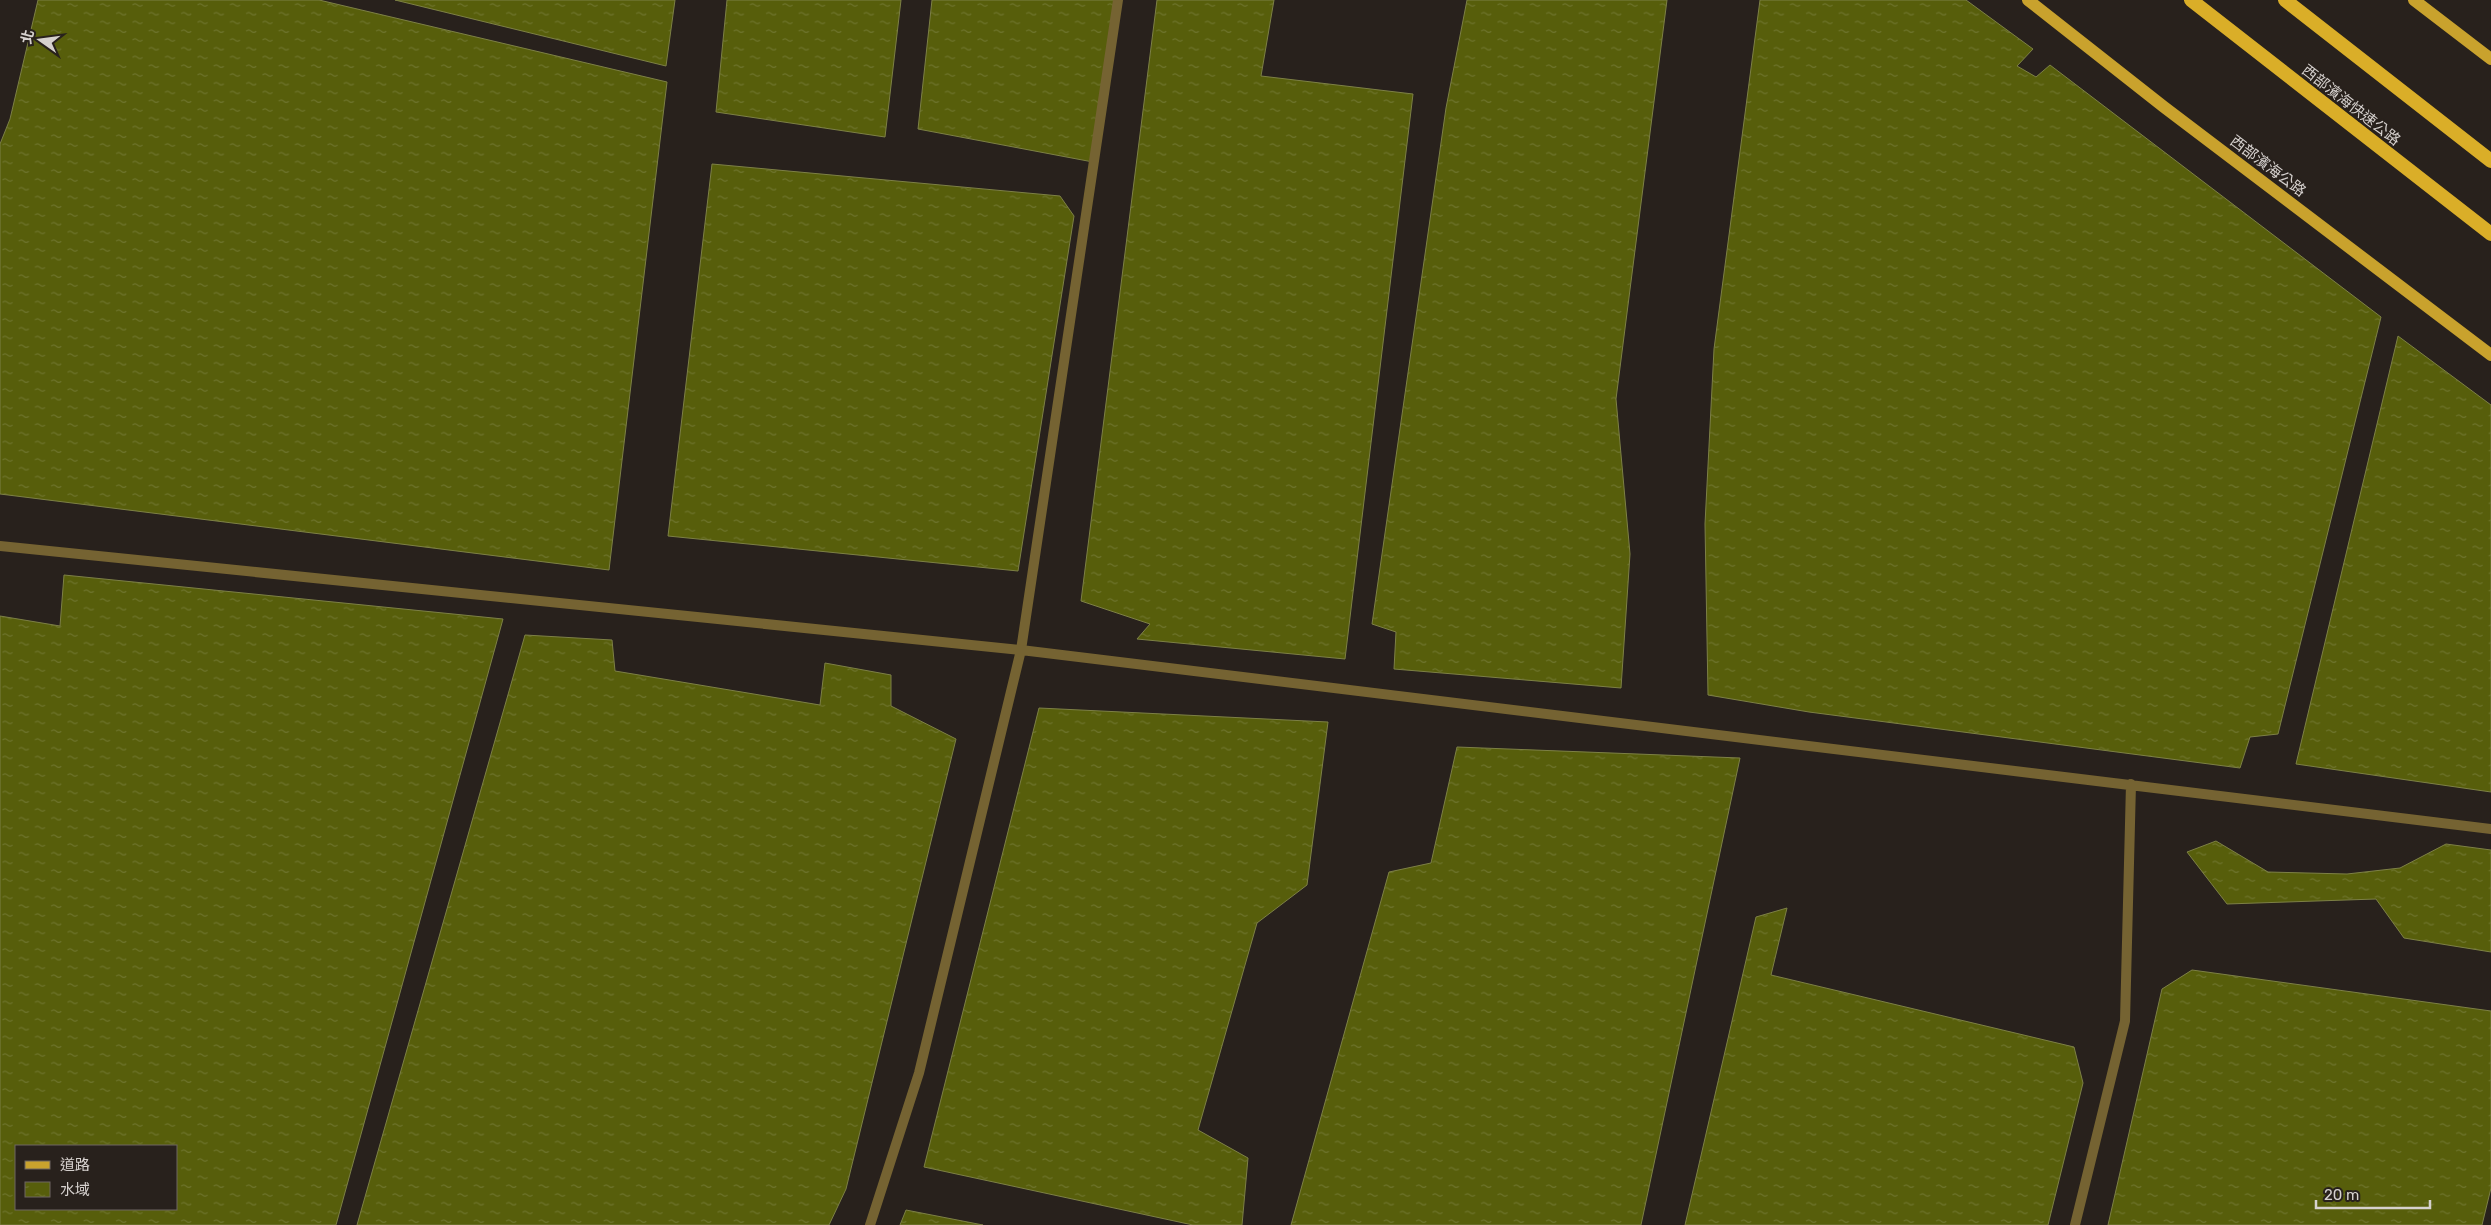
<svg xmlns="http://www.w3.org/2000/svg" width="2491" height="1225" viewBox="0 0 2491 1225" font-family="Rubik,'Noto Sans TC',sans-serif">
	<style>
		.water { fill: url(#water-ripples); stroke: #7d8046; fill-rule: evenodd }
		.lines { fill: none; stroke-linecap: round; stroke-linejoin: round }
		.service { stroke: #756332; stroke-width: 10 }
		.minor { stroke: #756332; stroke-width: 10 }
		.primary { stroke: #c9a22d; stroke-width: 12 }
		.trunk { stroke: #daae28; stroke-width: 14 }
		.labels { text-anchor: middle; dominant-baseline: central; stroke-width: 4; stroke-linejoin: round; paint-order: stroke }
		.street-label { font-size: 15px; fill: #d6d1ce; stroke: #28211c }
	</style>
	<defs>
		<pattern id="water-ripples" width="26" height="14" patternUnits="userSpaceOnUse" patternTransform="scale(1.25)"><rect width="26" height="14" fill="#575e0b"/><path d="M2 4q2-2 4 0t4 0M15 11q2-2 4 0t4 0" fill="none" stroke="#6e742d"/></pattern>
	</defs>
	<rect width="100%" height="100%" fill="#28211c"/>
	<path class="water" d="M38,0H319L667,82L609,570L0,494V144L10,119Z
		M395,0H675L666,66Z
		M727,0H901L885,137L716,112Z
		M932,0H1118L1093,162L918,129Z
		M1157,0H1274L1261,76L1413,94L1345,659L1137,639L1150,624L1081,601Z
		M1467,0H1667L1616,399L1630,554L1621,688L1394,669L1396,632L1372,624L1446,108Z
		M1760,0H1966L2033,49L2017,66L2036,77L2050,65L2381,317L2278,734L2250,737L2240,768L1809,712L1708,695L1705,524L1714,349Z
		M712,164L1060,196L1074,216L1018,571L668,536Z
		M2398,336L2491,405V792L2296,764Z
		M64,575L503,619L336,1225H0V616L60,626ZM16,1146H176V1209H16Z
		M525,635L612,640L615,671L820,705L825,663L891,675V706L956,739L846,1189L829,1225H357Z
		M1039,708L1328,722L1307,885L1257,923L1198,1130L1248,1158L1242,1225H1193L924,1167Z
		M1457,747L1740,758L1641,1225H1291L1389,872L1431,863Z
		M2216,841L2268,872L2347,874L2400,868L2446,844L2491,850V952L2404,938L2376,899L2227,904L2187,852Z
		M1787,908L1771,975L2074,1047L2083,1083L2048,1225H1685L1756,917Z
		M2192,970L2491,1011V1188L2482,1225H2108L2162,989Z
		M906,1210L983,1225H900Z"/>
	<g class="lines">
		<path class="service" d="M1021,650L1118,0"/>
		<path class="minor" d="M0,546L1021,650L2491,829
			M870,1225L919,1073L1021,650
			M2075,1225L2125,1021L2131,784"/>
		<path class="primary" d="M2028,0L2164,107L2491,355
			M2414,0L2491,59"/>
		<path class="trunk" d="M2191,0L2491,234
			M2285,0L2491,161"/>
	</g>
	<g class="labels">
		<g class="street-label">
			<text transform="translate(2351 105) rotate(38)">西部濱海快速公路</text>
			<text transform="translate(2268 166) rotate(37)">西部濱海公路</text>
		</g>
	</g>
	<rect x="15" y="1145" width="162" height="65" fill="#28211c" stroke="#6e6763"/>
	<rect x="25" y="1161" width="25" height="8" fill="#c9a22d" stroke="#6e6763"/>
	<text x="60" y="1170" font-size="15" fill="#d6d1ce">道路</text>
	<rect x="25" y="1182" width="25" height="15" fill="url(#water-ripples)" stroke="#6e6763"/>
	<text x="60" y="1195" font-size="15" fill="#d6d1ce">水域</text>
	<g transform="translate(40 40) rotate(284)" stroke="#28211c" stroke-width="4" paint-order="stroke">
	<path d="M0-4L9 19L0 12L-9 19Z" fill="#d6d1ce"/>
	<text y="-8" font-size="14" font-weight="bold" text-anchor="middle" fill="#d6d1ce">北</text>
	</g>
	<path d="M2316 1200v8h114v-8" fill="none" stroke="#d6d1ce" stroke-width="2.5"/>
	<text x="2324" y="1200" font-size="15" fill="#d6d1ce" stroke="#28211c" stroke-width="4" paint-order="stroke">20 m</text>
</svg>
